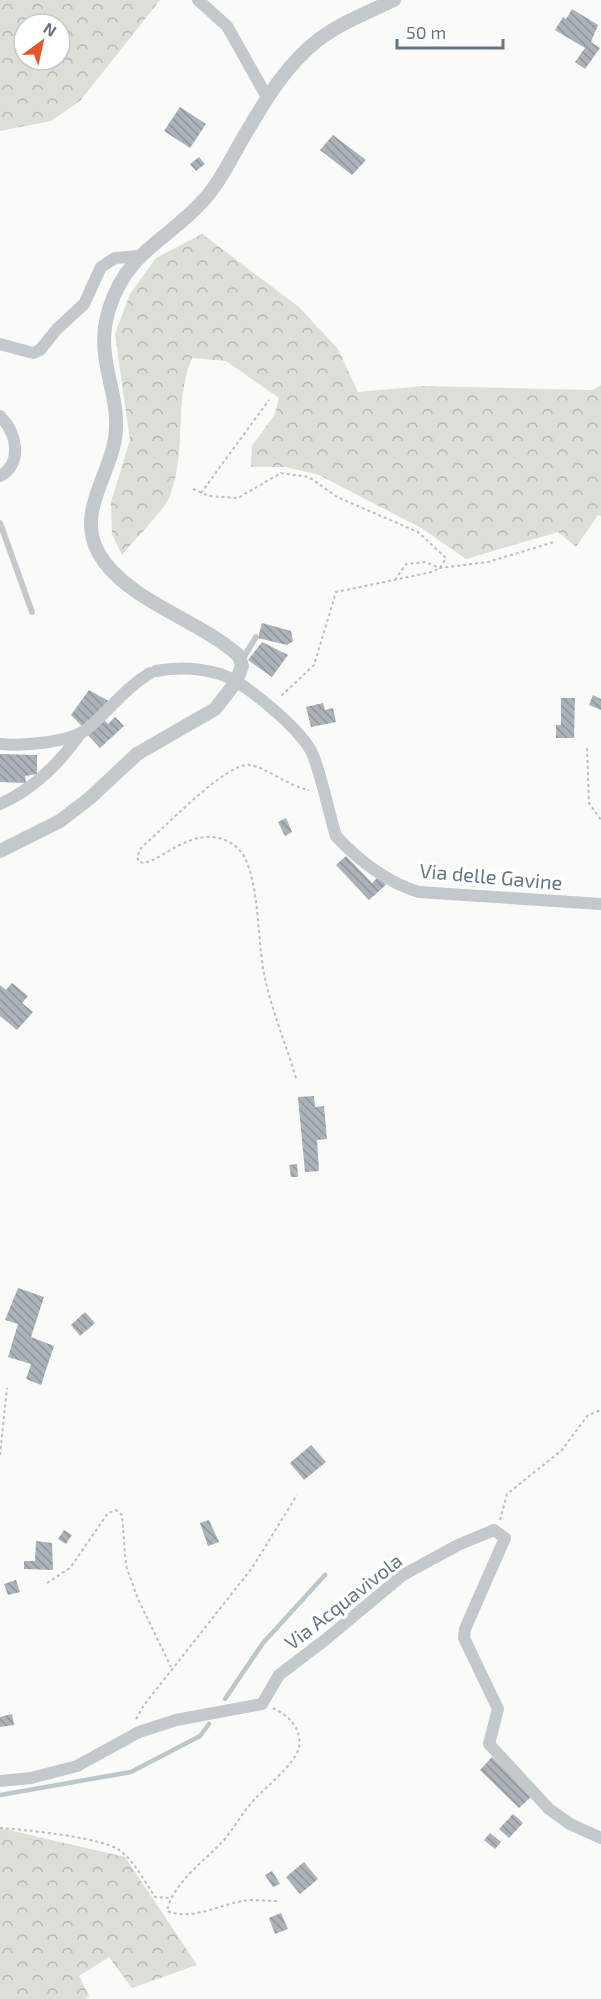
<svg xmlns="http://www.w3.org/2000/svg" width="601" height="1999" viewBox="0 0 601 1999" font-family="'Exo 2',sans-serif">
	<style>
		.forest { fill: url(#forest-crowns); fill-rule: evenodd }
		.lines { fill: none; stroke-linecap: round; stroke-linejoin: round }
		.stream { stroke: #bbc7cb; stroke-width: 4.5 }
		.building { fill: url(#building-back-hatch) }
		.path { stroke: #bbbfc2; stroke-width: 2; stroke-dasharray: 3 3; stroke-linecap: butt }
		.service { stroke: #c3c8cc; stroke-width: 6 }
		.minor { stroke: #c3c8cc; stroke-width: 12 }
		.tertiary { stroke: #c3c8cc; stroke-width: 14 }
		.labels { text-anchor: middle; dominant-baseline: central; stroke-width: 6; stroke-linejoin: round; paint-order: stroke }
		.street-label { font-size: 20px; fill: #657683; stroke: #fff }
	</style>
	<defs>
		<pattern id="forest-crowns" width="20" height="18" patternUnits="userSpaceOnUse" patternTransform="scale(1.5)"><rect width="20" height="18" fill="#dadfd7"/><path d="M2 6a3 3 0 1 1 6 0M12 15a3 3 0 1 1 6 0" fill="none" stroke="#b4b9b4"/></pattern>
		<pattern id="building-back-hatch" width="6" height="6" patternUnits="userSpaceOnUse" patternTransform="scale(1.5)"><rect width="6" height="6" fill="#aab3b9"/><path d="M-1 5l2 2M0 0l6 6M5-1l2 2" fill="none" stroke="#8e969c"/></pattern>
	</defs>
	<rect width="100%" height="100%" fill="#fafaf8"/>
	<path class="forest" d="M0,0H160L80,101L51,121L0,131ZM24,24H60V60H24Z
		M202,234L299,307L338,349L358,392L424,386L593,390L601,385V516L598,515L576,547L558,532L466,559L423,529L319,475L286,467H251L252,446L275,414L279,398L226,361L192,358C173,401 188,453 169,498C163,511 133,541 122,555L112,534L111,502L130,440L115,334L130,294L156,258Z
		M0,1828L125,1857L197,1965L132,1988L109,1957L79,1976L89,1996L85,1999H0Z"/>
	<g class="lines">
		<path class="stream" d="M225,1699L263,1643L325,1575
			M0,1795L131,1772L200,1736L209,1724"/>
	</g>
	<path class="building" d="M572,9L598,25L591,42L600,48L585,69L575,62L585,48L555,30L563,17L566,19Z
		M180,107L206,124L190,148L164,131Z
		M333,135L366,160L352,175L320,150Z
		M199,157L205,164L196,171L190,164Z
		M262,623L291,631L293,641L287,645L258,638Z
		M262,642L288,655L272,677L248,660Z
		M89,690L112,703L85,729L71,715Z
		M593,695L601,699V710L589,705Z
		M561,698H575L574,738H556V725H561Z
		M323,703L325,710L333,708L336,722L311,727L306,707Z
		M115,717L124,726L100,748L88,735L104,720L108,724Z
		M0,754L37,755V774L25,776L26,783L0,782Z
		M286,818L292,832L285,836L278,822Z
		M346,856L372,883L378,877L386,885L369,900L336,865Z
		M12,983L28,996L22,1003L33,1012L17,1030L0,1016V985L6,990Z
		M314,1096L315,1107L324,1106L327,1139L317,1140L319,1171L305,1172L298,1097Z
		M297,1164L298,1177H291L289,1165Z
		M18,1288L44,1297L31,1337L54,1346L41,1385L26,1379L31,1364L8,1357L18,1324L5,1320Z
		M85,1312L95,1323L80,1336L71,1325Z
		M311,1445L326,1462L304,1480L290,1463Z
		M209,1520L219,1542L208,1546L200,1523Z
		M64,1530L72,1535L66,1544L58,1539Z
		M36,1541L52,1543L53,1570L24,1569V1561H35Z
		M16,1580L20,1592L8,1595L4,1584Z
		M12,1714L14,1725L0,1727V1717Z
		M492,1757L532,1796L519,1808L480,1770Z
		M513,1814L523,1823L509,1838L499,1829Z
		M490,1833L501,1842L495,1849L484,1840Z
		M304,1862L318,1879L300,1894L286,1877Z
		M272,1871L280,1884L273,1887L265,1875Z
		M281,1913L288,1929L275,1934L269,1918Z"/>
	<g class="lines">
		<path class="path" d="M193,489L209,496L238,498L281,473L309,477L337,497L418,532L446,558L440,568L432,572L336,592L314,665L280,697
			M201,493L269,400
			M395,580L406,564L425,562L440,568L488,562L554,542
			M587,748L589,803L601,820
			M296,1078C286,1044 271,1009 264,973C257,937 260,895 246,860C241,849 231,841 219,838C184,830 155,868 139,862L137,857L141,848C160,832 227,761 250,765C270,769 287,786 309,790
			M0,1455L7,1388
			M500,1520L507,1494L562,1450L588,1415L601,1410
			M47,1583L70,1568L108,1513L116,1510L122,1515L126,1566L138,1599L171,1667
			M273,1708C288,1715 302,1728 299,1747C296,1763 266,1787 255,1799C243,1811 235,1827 224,1840C205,1861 173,1882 167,1911C191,1921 219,1905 243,1901C253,1899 266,1901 277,1901
			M136,1719L144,1705L252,1568L297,1495
			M0,1828C25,1830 105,1837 122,1852C136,1864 145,1882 155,1897L169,1898"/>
		<path class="service" d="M0,523L32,612
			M242,660L256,637"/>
		<path class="minor" d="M198,0L227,26L267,97
			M0,344L33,353L40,350L57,329L84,304L101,267L115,258L139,256
			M0,416C16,432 24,463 0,476
			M156,671C177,667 199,668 220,674C245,682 303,731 313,755C323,781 328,810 336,836C358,860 388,883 419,892L601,904
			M0,744C21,746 69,743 87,729C109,711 125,688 150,673
			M0,804C34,789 59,764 80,734
			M0,1781L31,1778L77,1766L139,1732L176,1720L262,1704L279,1675L325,1640L403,1575L458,1545L494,1530L505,1538L465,1629L464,1638L498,1709L489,1744L549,1809L570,1824L601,1838"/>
		<path class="tertiary" d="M0,851L60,821L90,798L137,754L215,709L236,682L242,666L239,656C199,619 125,601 98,552C77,512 109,477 115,439C122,392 93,360 109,309C128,248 172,239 208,195C224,176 233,154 246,133C266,99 286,65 318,40C340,23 369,12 394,0"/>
	</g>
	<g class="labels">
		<g class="street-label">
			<text transform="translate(491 876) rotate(5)">Via delle Gavine</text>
			<text transform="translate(343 1601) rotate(-38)">Via Acquavivola</text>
		</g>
	</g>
	<g transform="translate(42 42) rotate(33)"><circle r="28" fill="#ffffff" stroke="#c1c8cd" stroke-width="1.5"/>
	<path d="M0-4.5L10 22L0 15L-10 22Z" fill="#e4572e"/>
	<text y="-9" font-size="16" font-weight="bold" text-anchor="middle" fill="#657683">N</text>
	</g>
	<path d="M397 39v9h106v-9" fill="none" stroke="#657683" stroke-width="3"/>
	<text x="406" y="39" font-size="18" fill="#657683" stroke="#ffffff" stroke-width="4.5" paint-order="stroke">50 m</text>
</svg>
